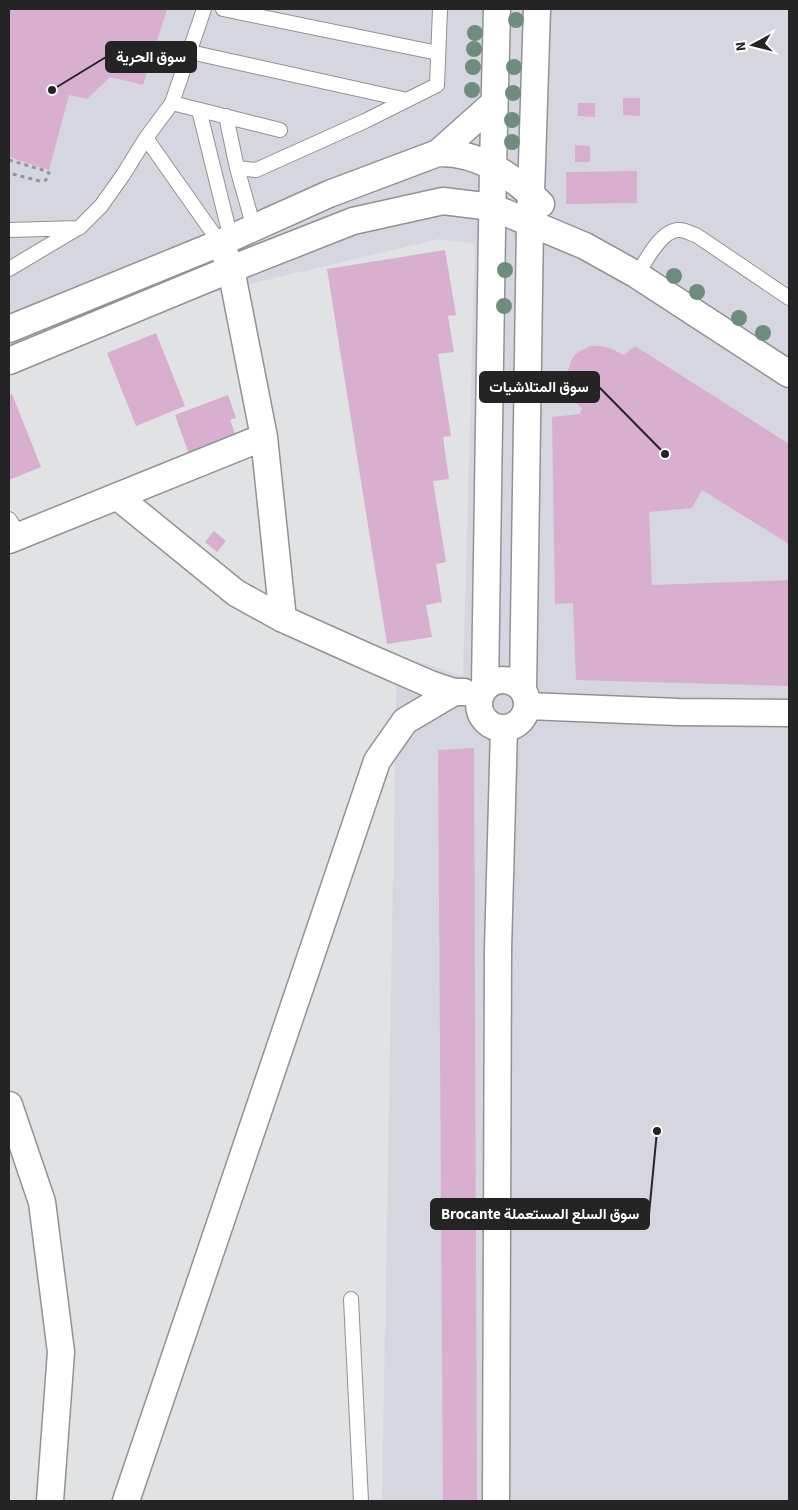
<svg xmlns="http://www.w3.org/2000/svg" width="798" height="1510" viewBox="0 0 798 1510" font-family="'Source Sans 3',Vazirmatn,sans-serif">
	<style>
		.built { fill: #d5d6e0 }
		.building { fill: #d9afcf }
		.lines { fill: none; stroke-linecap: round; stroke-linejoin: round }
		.service-casing { stroke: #919293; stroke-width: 16 }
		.minor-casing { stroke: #919293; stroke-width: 29 }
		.path { stroke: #959697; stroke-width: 3; stroke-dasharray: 4 4; stroke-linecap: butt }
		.service { stroke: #fff; stroke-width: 14 }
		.minor { stroke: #fff; stroke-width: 26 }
		.tree { fill: #6e8d7e }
		.leader { fill: none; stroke: #242425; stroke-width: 2 }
		.callout-dot { fill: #242425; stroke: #fff; stroke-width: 2 }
		.callout { fill: #242425; stroke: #242425; stroke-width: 2 }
		.callout-label { font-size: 15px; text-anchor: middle; font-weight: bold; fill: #fff }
	</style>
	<rect width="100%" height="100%" fill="#e1e2e4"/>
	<path class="built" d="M9,9H789V1501H382L397,655L463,676L475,244L439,239L141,310L9,359Z"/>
	<path class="building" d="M9,9H167L143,85L110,77L87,99L69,95L49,170L9,157Z
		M623,98H640V116L623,115Z
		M578,103H595V117L578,116Z
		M575,145L590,146V162H575Z
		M637,171V203L566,204V172Z
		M445,250L456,315L448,316L454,352L438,354L451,436L443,437L449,479L433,481L446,562L436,564L442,602L426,605L432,637L387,644L327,269Z
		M156,333L185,406L136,426L107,353Z
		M590,346H600L610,348L624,355L635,346L789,444V544L702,490L692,508L649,512L652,585L789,580V686L576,680L573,603L555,604L552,417L580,414L582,408L571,398L567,380V374L571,361L575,354Z
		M12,394L41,467L9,480V395Z
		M228,395L236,418L230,420L238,442L191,460L175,415Z
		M214,531L226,541L217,552L205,542Z
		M474,748L477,1501H443L438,750Z"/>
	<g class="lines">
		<defs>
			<path id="service" d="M223,9L438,53
				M190,52L407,100
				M172,103L280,130
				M199,110L231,239
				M226,116L237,168L254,228
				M146,138L220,243
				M237,168L256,170L365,121L437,85L440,9
				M9,230L79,228L101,206L123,175L146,138L172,103L204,9
				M9,269L78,228
				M637,275C645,262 662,228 680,230C685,230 691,234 696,235L789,298
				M9,519L20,536
				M351,1299L361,1501"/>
			<path id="minor" d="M438,153L494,103
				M9,329L220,243L329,194L438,153C480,152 512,176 541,204
				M9,361L231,269L353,221L443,201L492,207L585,246L637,275L789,374
				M264,437L283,619
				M118,497L236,593L283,619L368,657L430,684L454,692H464
				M9,540L264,437L231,269L225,254
				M479 704a24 24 0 1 1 48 0a24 24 0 1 1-48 0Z
				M485,687L493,165L497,9
				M523,690L530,224L537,9
				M527,706L678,712L789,713
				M9,1105L42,1202L61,1352L50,1501
				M126,1501L377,761L405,721L454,692
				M496,1501L498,950L504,728"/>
		</defs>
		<use href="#service" class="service-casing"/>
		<use href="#minor" class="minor-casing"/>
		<path class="path" d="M9,160L46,171L49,173L46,180L40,181L9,173"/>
		<use href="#service" class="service"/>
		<use href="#minor" class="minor"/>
	</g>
	<g class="tree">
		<circle cx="516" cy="20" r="8"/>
		<circle cx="475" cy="33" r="8"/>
		<circle cx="474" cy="49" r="8"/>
		<circle cx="473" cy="67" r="8"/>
		<circle cx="514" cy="67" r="8"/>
		<circle cx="472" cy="90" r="8"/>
		<circle cx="513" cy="93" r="8"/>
		<circle cx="512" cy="120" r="8"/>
		<circle cx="512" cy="142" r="8"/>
		<circle cx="505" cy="270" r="8"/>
		<circle cx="674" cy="276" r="8"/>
		<circle cx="697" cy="292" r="8"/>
		<circle cx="504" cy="306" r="8"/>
		<circle cx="739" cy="318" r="8"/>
		<circle cx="763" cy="333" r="8"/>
	</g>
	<path class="leader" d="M52 90L106 57M665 454L599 387M657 1131L649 1214"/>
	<g class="callout-dot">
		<circle cx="52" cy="90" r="5"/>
		<circle cx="665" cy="454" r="5"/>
		<circle cx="657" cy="1131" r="5"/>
	</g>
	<g class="callout">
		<rect x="106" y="42" width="90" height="30" rx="5"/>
		<rect x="480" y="372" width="119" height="30" rx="5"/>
		<rect x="431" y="1199" width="218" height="30" rx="5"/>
	</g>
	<g class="callout-label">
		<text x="151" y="62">سوق الحرية</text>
		<text x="539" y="392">سوق المتلاشيات</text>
		<text x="540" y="1219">Brocante سوق السلع المستعملة</text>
	</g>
	<rect width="798" height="1510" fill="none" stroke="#242425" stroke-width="20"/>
	<g transform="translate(753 45) rotate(263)" stroke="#ffffff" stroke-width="4" paint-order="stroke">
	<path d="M0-4L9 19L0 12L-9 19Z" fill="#242425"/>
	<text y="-8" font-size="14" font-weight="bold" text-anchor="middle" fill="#242425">N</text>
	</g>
</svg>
